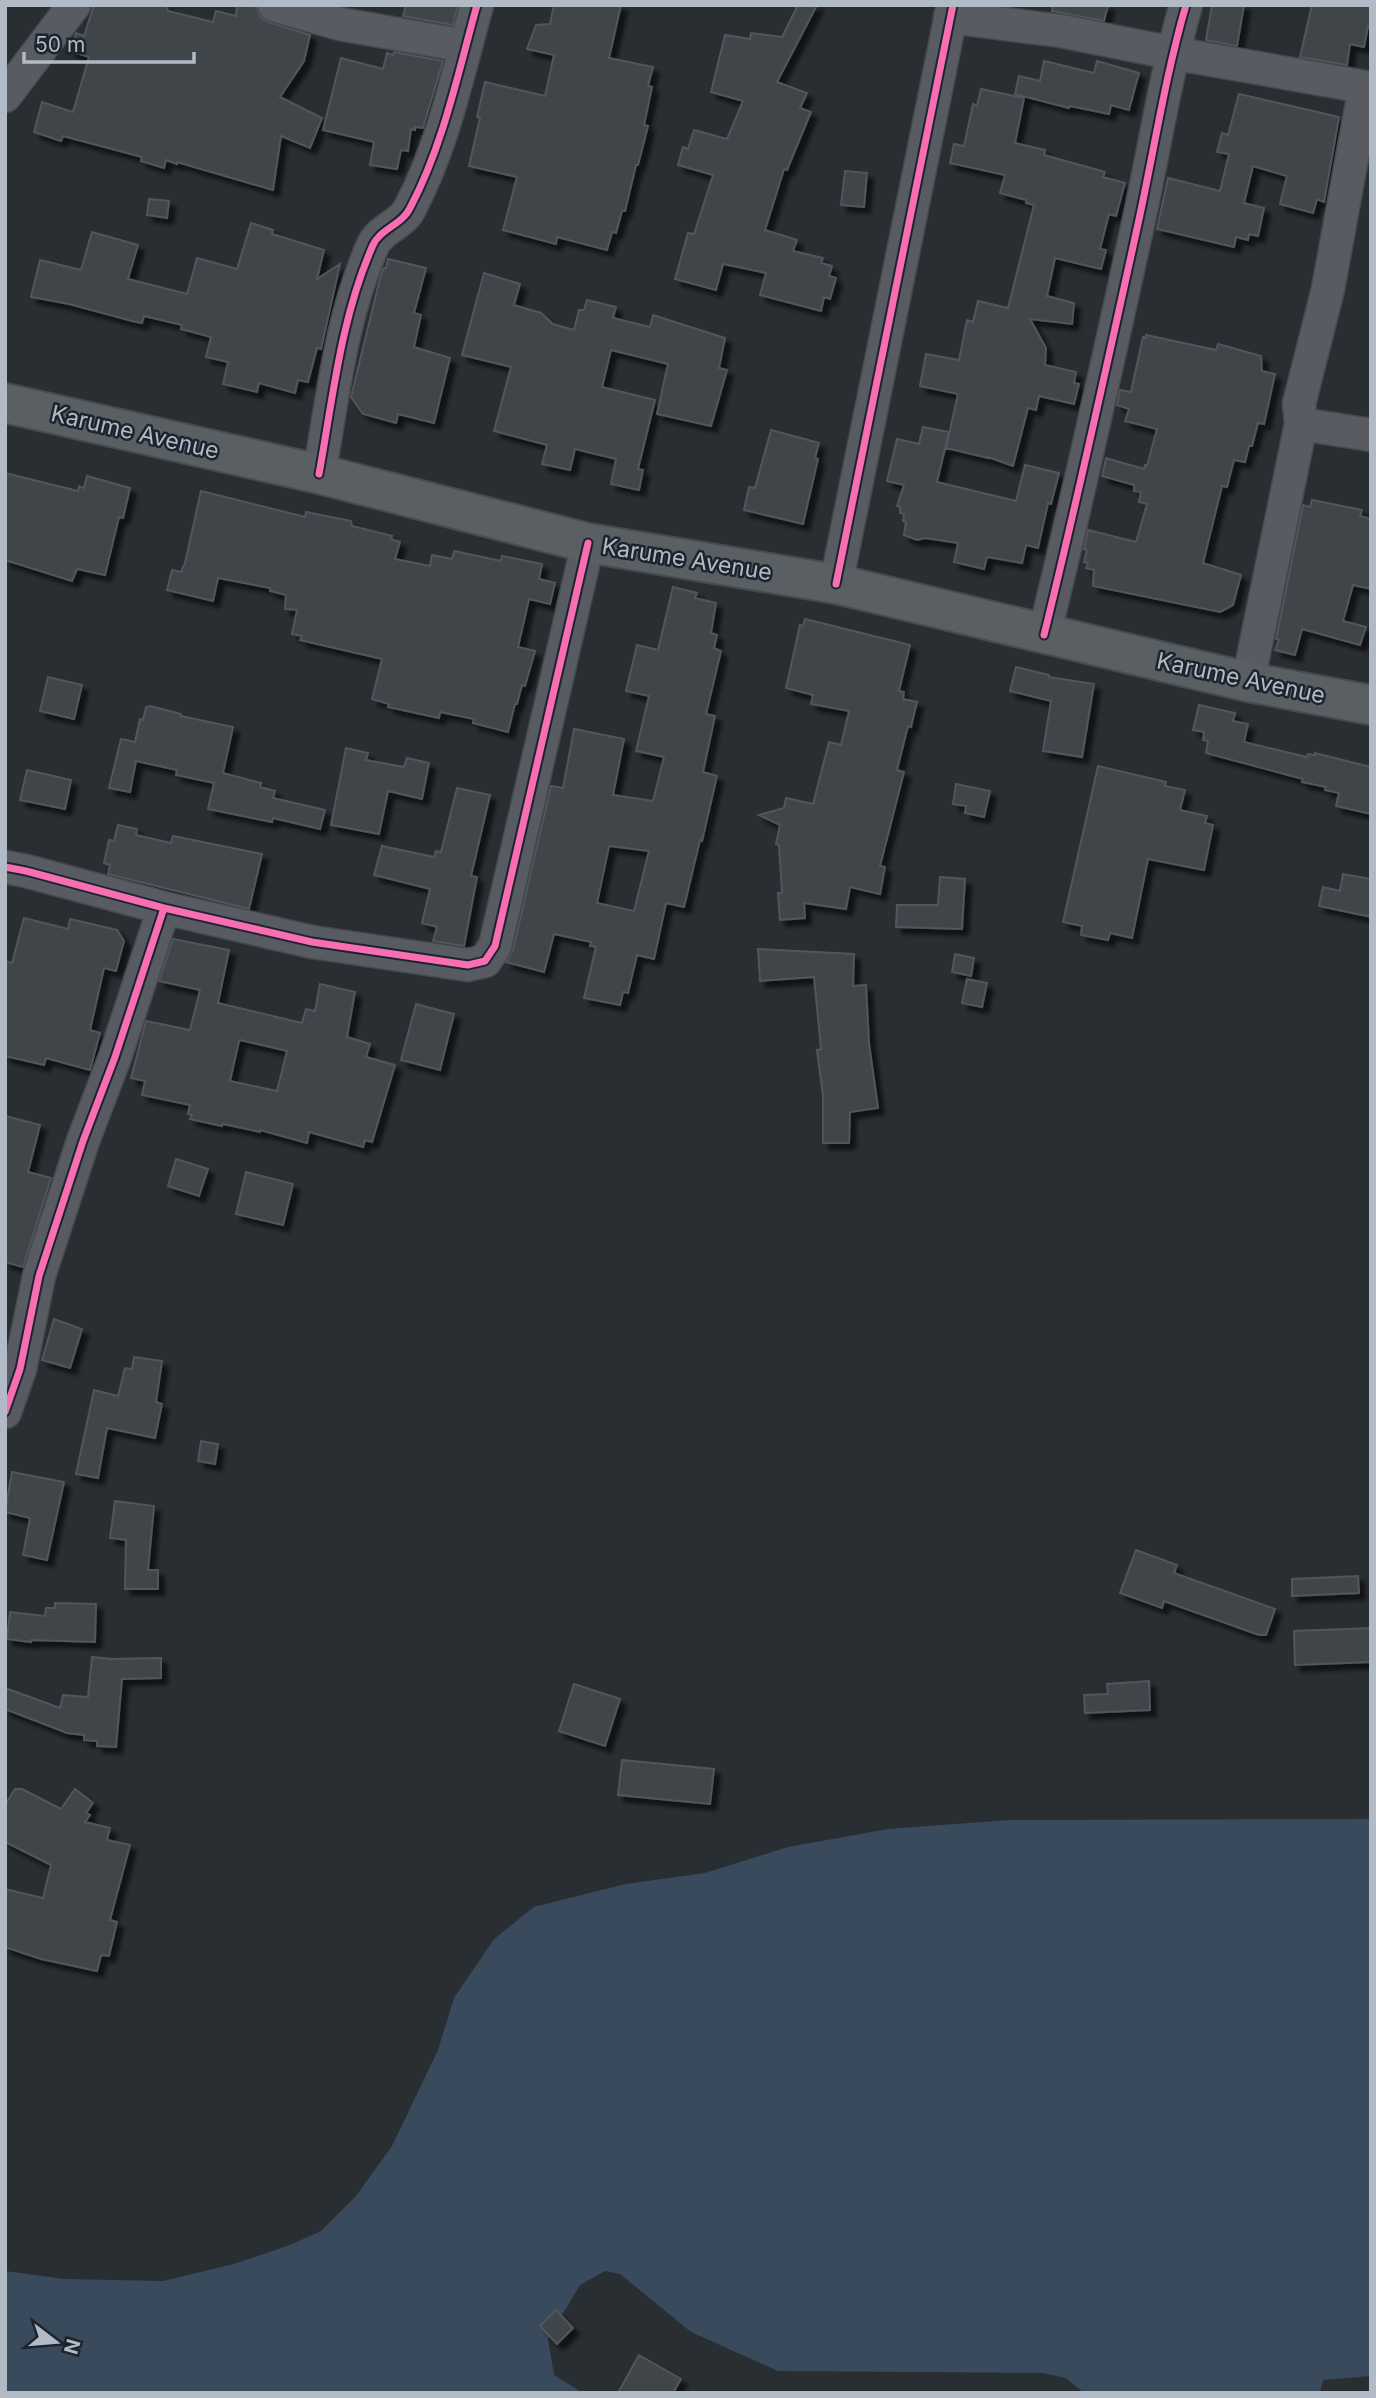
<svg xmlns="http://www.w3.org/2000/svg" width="1376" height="2398" viewBox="0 0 1376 2398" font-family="Inter,sans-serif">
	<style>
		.water { fill: #384a5c }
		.building { fill: #41454a; stroke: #50565b; stroke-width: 2; fill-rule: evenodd; filter: url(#shadow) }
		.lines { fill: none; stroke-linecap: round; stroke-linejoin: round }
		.minor-casing { stroke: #464a4e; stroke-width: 35 }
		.major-casing { stroke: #464b50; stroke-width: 42 }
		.minor { stroke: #585c62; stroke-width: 32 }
		.major { stroke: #5a5f64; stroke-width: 38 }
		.cycleway-casing { stroke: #1c252e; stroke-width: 11 }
		.cycleway { stroke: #f96db3; stroke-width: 7 }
		.labels { text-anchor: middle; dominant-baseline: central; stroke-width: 5; stroke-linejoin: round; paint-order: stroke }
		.street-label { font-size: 23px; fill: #b2bbc5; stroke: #1c252e }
	</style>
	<defs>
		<filter id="shadow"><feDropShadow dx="6" dy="6" stdDeviation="2" flood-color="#0009"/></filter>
	</defs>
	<rect width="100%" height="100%" fill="#292e33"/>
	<path class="water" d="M1371,1819V2376L1323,2380L1320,2393H1084L1066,2378L1043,2373L778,2371L691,2332L620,2274L605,2271L580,2285L548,2339L554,2375L583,2393H5V2271L64,2279L163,2281L234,2264L290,2245L321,2231L356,2196L392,2146L438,2050L454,1998L494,1939L534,1907L626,1884L705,1873L788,1847L888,1829L1009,1820Z"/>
	<path class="building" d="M94,5H166L168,11L213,22L216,11L236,16L237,5H256L260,17L268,22L310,35L304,61L280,97L322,118L310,148L281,136L273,190L177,162V164L166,160L164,168L141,161L142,157L63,136L61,141L34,132L42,102L73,112L89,57L70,51L76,33L84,36Z
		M406,5H458L453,25L403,16Z
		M554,5H621L609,58L653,67L648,86L652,87L644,125L648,126L638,165H636L625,211H622L616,233L612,232L607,250L557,237L556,244L503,230L517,177L469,166L480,118L477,117L485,82L545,96L554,55L527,49L536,25L550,24Z
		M798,5H817L777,82L807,93L800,108L811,112L787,170L784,169L765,230L797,240L793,251L823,258L821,263L832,266L829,276L836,278L830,299L824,297L821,311L760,295L766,273L723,264L716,290L675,279L688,233L694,234L713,175L678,165L683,147L688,149L694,130L727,139L743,101L711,92L725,35L750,39L751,33L782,37Z
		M1053,5H1108L1104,21L1052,11Z
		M1212,5H1244L1237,46L1206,40Z
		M1312,5H1371V27L1368,26L1364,47L1350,44L1347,65L1300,57Z
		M394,52L443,61L423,128L415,127V130L411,129L408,151L401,150L397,169L370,165L374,142L323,130L341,58L383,69L387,53L393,55Z
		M1044,61L1094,73L1097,61L1139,73L1129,110L1111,105L1109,114L1070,106L1069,108L1015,94L1019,76L1040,81Z
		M981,89L1024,98L1015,143L1045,150L1044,155L1105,172L1103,177L1125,183L1116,216L1109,214L1100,249L1106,250L1101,269L1055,258L1047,296L1074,303L1072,324L1030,319L1046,348L1045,365L1076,372L1074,383L1079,384L1074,404L1039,396L1036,410L1028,408L1013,466L988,457V458L946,448L958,394L920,386L926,354L959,360L967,320L973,322L978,301L1008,308L1034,205L1026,203V200L1000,193L1005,175L950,163L954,144L964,146L973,104L977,106Z
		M1239,94L1339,117L1324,202L1317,199L1313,213L1280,204L1287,176L1253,166L1244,203L1264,208L1258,236L1249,234L1248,240L1236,237L1234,247L1157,229L1168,178L1220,191L1229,154L1217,152L1222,133L1228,135Z
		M845,171L867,173L864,207L841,205Z
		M149,199L169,201L167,218L147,215Z
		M251,223L273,230L272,234L324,250L317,279L340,264L321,349L317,348L308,382L298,380L295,393L259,383L257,392L223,384L228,362L206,357L211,337L181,329L182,325L144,316L142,323L132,321L69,304L31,297L40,260L81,270L92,232L138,245L128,279L187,294L197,258L237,269Z
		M388,259L426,268L414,313L421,315L414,347L450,358L434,423L398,414L396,423L363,414L351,397L381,274L384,268H386Z
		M484,273L520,284L514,305L541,313L553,324L574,330L579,310H584L587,300L616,307L613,318L650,327L653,315L725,338L719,368L727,370L711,426L657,414L668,364L611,350L602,387L655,400L638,469L643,470L639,490L611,484L616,459L575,449L570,470L542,464L547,445L494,431L511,367L462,355Z
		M1146,335L1216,350L1218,344L1261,356L1262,371L1275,374L1264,424L1258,423L1252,446H1249L1245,462L1234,460L1227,487L1222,486L1203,563L1241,575L1233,605L1220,612L1093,586L1094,570L1086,568L1088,563L1084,562L1087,550L1084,549L1088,530L1136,542L1147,504L1139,502L1141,492L1134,491V485L1102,476L1106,458L1144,469L1145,465L1147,466L1157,429L1125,421L1129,409L1117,405L1120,390L1131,392L1143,337L1146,338Z
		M923,427L949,432L937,482L1016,501L1025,465L1059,473L1051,504L1048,503L1038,548L1026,545L1022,563L987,557L984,569L954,562L958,543L925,538L917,540L904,535L906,522L903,521L904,514L900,513V507L897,506L904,485L887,481L897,439L919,444Z
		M771,430L819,443L815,458L818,459L803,524L744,510L749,487L755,488Z
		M5,473L78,491L79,486L84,488L87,476L130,488L123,518L119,517L105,575L77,569L72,581L5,560Z
		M201,491L305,517L306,512L351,521L352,526L392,536L391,539L400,542L395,559L430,566L432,555L452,559L454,551L501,561L502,556L542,564L539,579L555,583L550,604L529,599L518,647L535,651L525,686L522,685L517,704H515L508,732L473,723L474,719L440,712L439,718L388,707L389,704L372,699L382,659L300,640L302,636L292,634L297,610L285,609L286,595L270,591V588L218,578L213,601L167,590L172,570L181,572L185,563Z
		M1312,500L1362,510L1360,516L1371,519V589L1353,585L1343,621L1366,627L1360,645L1302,629L1295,655L1275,650L1279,640L1276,639L1303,505L1310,507Z
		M673,587L697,593L695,598L716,603L711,633L717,635L714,648L721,651L706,714L715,716L703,772L717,776L702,841L700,840L684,907L666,903L654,959L637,955L628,993L623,992L620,1005L584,998L596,947L590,946L591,942L554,934L544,972L506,962L513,950L551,786L563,788L574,729L624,739L613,795L653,801L664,757L636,751L649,696L626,691L637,645L658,650ZM609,846L649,851L634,911L597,903Z
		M805,619L910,645L899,691L904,692L903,699L917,702L911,727L908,726L897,770L904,772L880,866L885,867L880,894L850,887L846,909L804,903L805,918L780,920L778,893H782L779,845L776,844L780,825L759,815L784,808L786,798L813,804L829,742L841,745L849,711L811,704L813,695L786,688L800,625L803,626Z
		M1016,667L1049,675V677L1094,684L1082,757L1043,751L1051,701L1010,691Z
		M48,677L82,685L74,719L40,711Z
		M1199,705L1235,713L1233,721L1248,724L1244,742L1307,757L1308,754L1315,755V753L1371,767V814L1336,806L1339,793L1325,790L1326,787L1302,782L1303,779L1206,753L1208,741L1203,740L1204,732L1193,730Z
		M150,706L181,714V716L233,727L223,773L261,783L260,787L275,791L273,798L325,810L320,829L273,818L272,822L208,809L214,783L176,775L177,770L136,761L130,792L109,788L121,739L135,742L140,719L143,720L146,707Z
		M346,748L368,753L366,760L404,767L407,758L429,763L422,799L388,791L379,834L331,825Z
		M1098,766L1166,782L1165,786L1185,790L1180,810L1207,816L1205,823L1213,825L1204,870L1148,859L1132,938L1110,933L1108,940L1081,935L1082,926L1063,922Z
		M27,770L71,780L65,809L20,800Z
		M956,784L990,791L984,817L965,813L966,806L953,804Z
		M457,788L490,795L471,876L477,877L464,946L433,941L437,927L422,923L430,889L374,875L382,846L434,857L436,851L441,852Z
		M118,825L137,829L136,835L171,843L173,836L262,854L249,909L108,874L110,865L104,863L109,840L114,841Z
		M1343,874L1371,879V917L1319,906L1323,887L1340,891Z
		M940,877L965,879L962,929L896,927L897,905H938Z
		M24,918L68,929L70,919L117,930L124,941L116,971L104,968L90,1030L100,1033L90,1070L46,1058L44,1065L5,1056V961L12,963Z
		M173,939L229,950L218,1003L302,1023L306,1009L315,1011L320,984L355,992L347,1037L370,1044L366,1057L395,1065L372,1142L365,1140L363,1147L309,1132L307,1143L260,1130V1132L223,1124L222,1126L190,1119L192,1115L188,1114L190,1105L142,1095L145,1081L131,1078L146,1021L190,1030L200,990L159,981ZM240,1040L287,1051L277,1091L230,1081L239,1041Z
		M758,949L854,954L853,986L866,985L869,1044L878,1108L850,1112L849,1143H823V1096L817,1050L821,1049L814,977L760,981Z
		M955,954L974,958L971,976L952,972Z
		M967,979L987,983L982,1007L962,1003Z
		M416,1004L454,1014L440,1070L401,1060Z
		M5,1116L40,1125L28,1172L51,1178L23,1267L5,1262Z
		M176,1159L208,1169L199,1196L168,1186Z
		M246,1172L293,1184L283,1225L236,1214Z
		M54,1319L82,1329L70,1368L42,1360Z
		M134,1357L162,1361L156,1402L162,1404L155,1438L107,1428L98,1478L76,1474L94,1390L118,1396L125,1368L132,1369Z
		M201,1441L218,1444L215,1464L198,1461Z
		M12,1472L64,1482L47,1560L23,1555L30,1518L5,1512Z
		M115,1501L154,1506L148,1570H158V1589H125L126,1540L110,1538Z
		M1136,1550L1177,1565L1174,1573L1275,1609L1266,1635H1259L1164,1601L1162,1608L1120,1593Z
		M1358,1576L1359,1593L1292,1596V1579Z
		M55,1603L96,1604L95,1642L31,1640V1642L7,1639L10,1612L45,1616L46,1608H55Z
		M1371,1628V1662L1295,1665L1294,1631Z
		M92,1657L112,1659L161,1658V1678L122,1679L116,1747L97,1746V1741L84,1740V1735L67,1733L5,1709V1688L60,1708L63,1695L88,1697Z
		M1149,1681L1150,1710L1085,1713L1084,1695L1108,1694L1107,1684Z
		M574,1684L620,1699L605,1746L559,1731Z
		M622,1760L714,1769L710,1804L618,1795Z
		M15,1789H22L61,1809L75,1789L93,1803L86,1813L90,1815L85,1822L110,1828L107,1840L130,1845L110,1920L117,1922L109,1956L101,1955L97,1971L41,1959L5,1947V1889L43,1898L51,1865L5,1842V1805Z
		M556,2310L573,2328L557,2344L540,2326Z
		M639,2355L681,2379L673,2393H618Z"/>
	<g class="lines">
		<defs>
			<path id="minor" d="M274,5L340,24L466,46
				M950,17L1061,31L1172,53L1371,88
				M5,96L74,5
				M1301,424L1371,435
				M319,474C333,397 341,317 373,245C380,229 403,224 410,208C443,146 458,73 477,5
				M836,584L953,5
				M1044,635C1078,498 1108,361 1138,224C1154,151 1165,77 1186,5
				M1248,682L1301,424L1299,404L1328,289L1365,87
				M5,867L26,871L164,908L312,942L468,965L485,961L495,946L588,543
				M5,1412L20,1369L39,1276L83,1141L115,1057L164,908"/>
			<path id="major" d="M5,403L319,474L588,543L836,584L1248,682L1371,705"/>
		</defs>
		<use href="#minor" class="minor-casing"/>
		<use href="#major" class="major-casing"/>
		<use href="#minor" class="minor"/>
		<use href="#major" class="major"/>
		<defs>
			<path id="cycleway" d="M319,474C333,397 341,317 373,245C380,229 403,224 410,208C443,146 458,73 477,5
				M836,584L953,5
				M1044,635C1078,498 1108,361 1138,224C1154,151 1165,77 1186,5
				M5,867L26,871L164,908L312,942L468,965L485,961L495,946L588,543
				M5,1412L20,1369L39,1276L83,1141L115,1057L164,908"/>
		</defs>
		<use href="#cycleway" class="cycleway-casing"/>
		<use href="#cycleway" class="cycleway"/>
	</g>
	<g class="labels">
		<g class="street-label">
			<text transform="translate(135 432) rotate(13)">Karume Avenue</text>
			<text transform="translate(687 559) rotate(9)">Karume Avenue</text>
			<text transform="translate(1241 678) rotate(12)">Karume Avenue</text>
		</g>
	</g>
	<rect width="1376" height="2398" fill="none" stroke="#b2bbc5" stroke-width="14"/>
	<g transform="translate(56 2342) rotate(106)" stroke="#1c252e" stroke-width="5" paint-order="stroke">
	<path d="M0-5L12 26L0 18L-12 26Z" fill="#b2bbc5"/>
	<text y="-10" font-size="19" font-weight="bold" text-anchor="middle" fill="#b2bbc5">N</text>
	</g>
	<path d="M24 52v10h170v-10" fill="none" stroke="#b2bbc5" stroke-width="3.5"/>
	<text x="35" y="52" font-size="21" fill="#b2bbc5" stroke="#1c252e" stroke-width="5" paint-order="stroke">50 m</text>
</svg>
